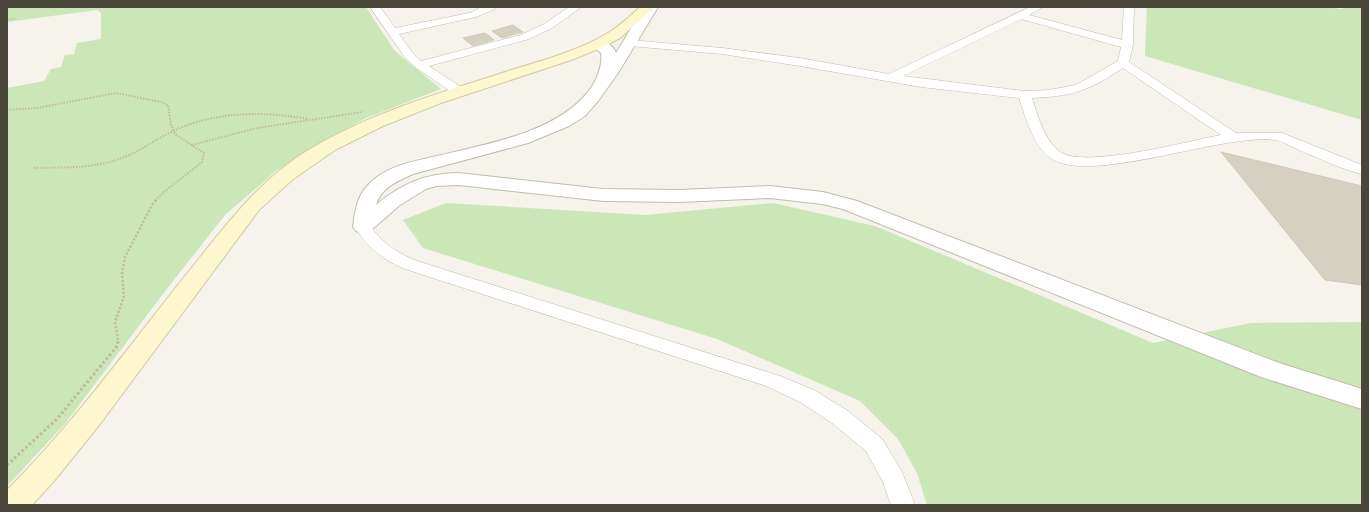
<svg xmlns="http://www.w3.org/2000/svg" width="1369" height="512" viewBox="0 0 1369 512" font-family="'Space Grotesk',sans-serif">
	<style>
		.green { fill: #cbe6b7 }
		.building { fill: #d6d0c1; stroke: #d0c9b5 }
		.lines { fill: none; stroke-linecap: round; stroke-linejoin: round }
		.minor-casing { stroke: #c0bcae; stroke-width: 1 }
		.tertiary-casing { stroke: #c0bcae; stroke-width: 2 }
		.secondary-casing { stroke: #d2cb9d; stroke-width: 2 }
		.path-far3 { stroke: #c1baa0; stroke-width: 1.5; stroke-dasharray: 1.5 1.5; stroke-linecap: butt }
		.path-far2 { stroke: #c1baa0; stroke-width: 2; stroke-dasharray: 1.5 1.5; stroke-linecap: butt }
		.path-far1 { stroke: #c1baa0; stroke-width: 2.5; stroke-dasharray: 2 2; stroke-linecap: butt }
		.path { stroke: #c1baa0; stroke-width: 3; stroke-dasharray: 2.5 2.5; stroke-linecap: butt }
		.minor { fill: #fff; fill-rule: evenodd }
		.tertiary { fill: #fff; fill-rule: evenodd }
		.secondary { fill: #fcf7ce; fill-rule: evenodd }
	</style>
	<rect width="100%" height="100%" fill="#f5f3eb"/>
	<path class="green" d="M7,7H366L394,50L441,89L366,118L324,141L276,171L225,215L169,286L64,425L7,486V88L44,81L51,69L61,67L65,55L74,54L77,43L101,39V13L97,10L7,22Z
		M1147,7H1319L1343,9L1341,7H1362V120L1145,56Z
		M446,203L645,215L773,203L875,226L1153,343L1251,323L1362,322V505H927L917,473L898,439L860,401L717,339L423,248L403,220Z"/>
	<path class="building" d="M513,25L523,32L502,38L492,31Z
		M485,33L494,40L473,46L463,38Z
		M1221,152L1362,186V285L1325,280Z"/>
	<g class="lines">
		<defs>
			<path id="minor" d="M370,7H380L395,28L469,13L482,7H496L495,9L476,17L399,34L412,52L421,61L521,35L544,24L569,7H581L552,28L529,39L429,66L464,89L466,92L464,95H456L415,67L404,56Z
				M1030,7H1043L1029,15L1122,40L1124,7H1134L1133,45L1129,62L1236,133H1282L1362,165V174C1340,169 1318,158 1297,149C1290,146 1282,141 1275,140C1221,133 1086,187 1049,157C1032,143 1026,118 1019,98L921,87L800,66L722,54L630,46L624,43L630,40L722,48L800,58L889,74ZM1021,19L1121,47L1118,61L1076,85L1049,90L1024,91L903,76ZM1123,68L1221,135C1189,141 1084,169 1060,152C1044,140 1038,116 1032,98C1074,96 1088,91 1123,68Z
				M363,222L369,224C382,243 393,250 414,260L780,376L814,390L848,411L882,439L902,472L915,505H891L883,482L866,451L832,423L800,402L766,386L402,268C381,258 367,247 355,227L357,224Z"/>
			<path id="tertiary" d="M644,7H658L618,73L598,101L585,116L569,126L528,143L413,174C397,181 381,188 376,205C401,184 426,173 459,173L603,189L680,190L770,186L823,192L857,201L1279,363L1362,389V409L1261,377L843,209L822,204L770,198L680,202L603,201L459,185L436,186L426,189L400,205L370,231L363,233L356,231L353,227C355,210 357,195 370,183C387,166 414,161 437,156C486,144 555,133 588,92C596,82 603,66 601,53L591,44L593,41C602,39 613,44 616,53Z"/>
			<path id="secondary" d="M640,7H655L620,38L603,47L574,59L441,103L383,126L335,150L292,180L259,210L100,424L54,481L32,505H7V490C71,426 125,352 181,281C218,236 250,189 299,156C358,118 426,97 493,76C531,63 573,54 608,33C620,26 630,16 640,7Z"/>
		</defs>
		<use href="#minor" class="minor-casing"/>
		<use href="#tertiary" class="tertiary-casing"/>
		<use href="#secondary" class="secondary-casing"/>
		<path class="path-far3" d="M7,19H15"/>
		<path class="path-far2" d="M7,110L37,108L116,93L161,102L168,105L171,125L175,134L204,153L202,162L165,191L155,201
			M192,145L257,128L363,112
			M34,168C62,167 92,169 119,159C138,153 154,140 173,131C216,111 263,111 308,119"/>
		<path class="path-far1" d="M118,340L115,322L124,296L122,273L125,257L152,205L156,200"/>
		<path class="path" d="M7,465L57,419L118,345V339"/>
		<use href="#minor" class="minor"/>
		<use href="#tertiary" class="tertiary"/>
		<use href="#secondary" class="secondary"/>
	</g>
	<rect width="1369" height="512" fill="none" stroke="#494539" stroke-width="16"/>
</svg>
